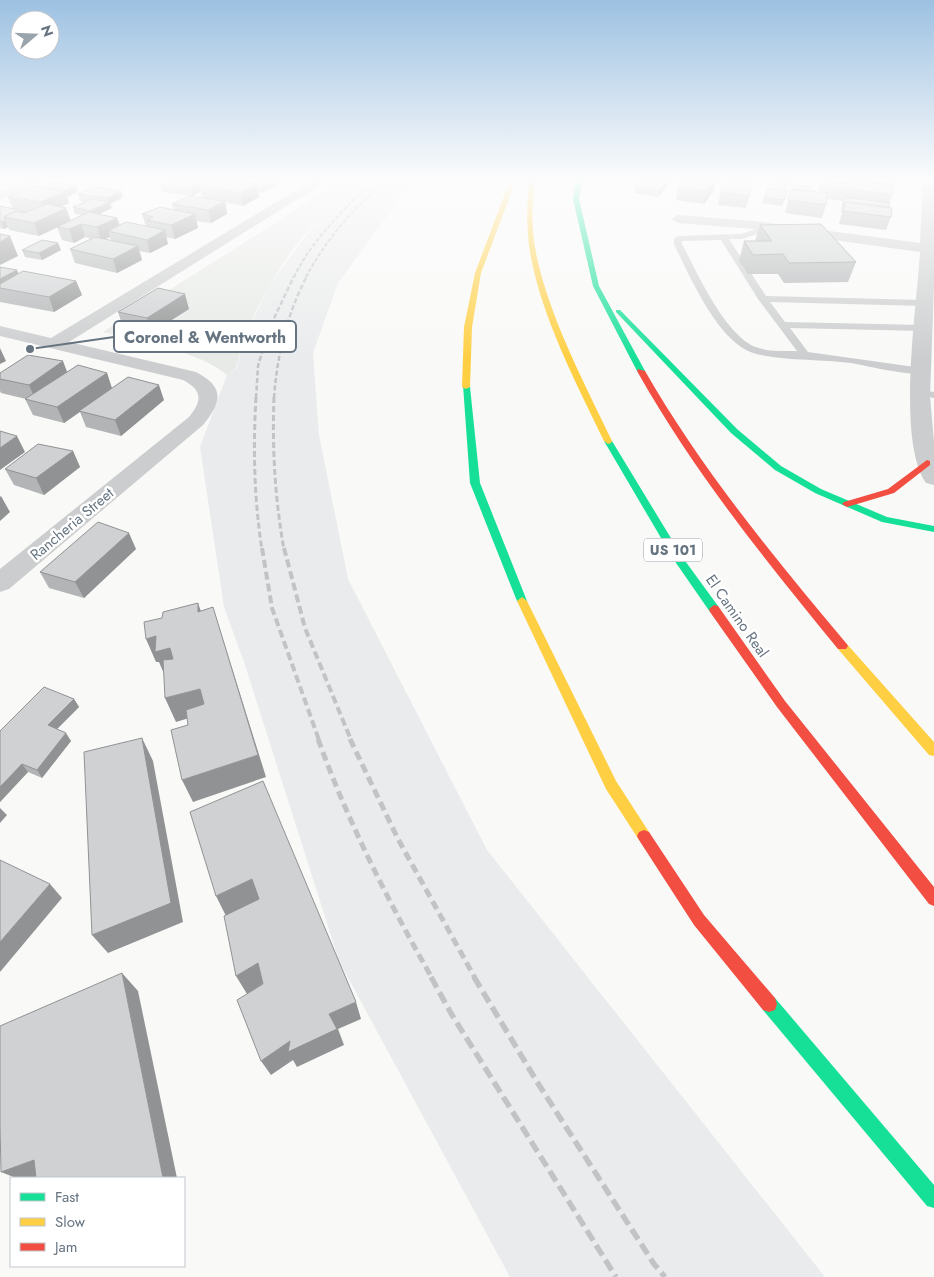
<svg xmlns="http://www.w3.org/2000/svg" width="934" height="1277" viewBox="0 0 934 1277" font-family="Jost,sans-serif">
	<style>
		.built { fill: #eaebec }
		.green { fill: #e7eae6 }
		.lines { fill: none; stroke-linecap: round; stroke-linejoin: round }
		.lane { fill: #cccdce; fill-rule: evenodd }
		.street { fill: #cccdce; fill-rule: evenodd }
		.fast { fill: #16e098; fill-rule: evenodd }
		.slow { fill: #ffcf43; fill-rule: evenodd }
		.jam { fill: #f24e42; fill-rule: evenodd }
		.rail-far5 { stroke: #c2c3c5; stroke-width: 2; stroke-dasharray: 4 2; stroke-linecap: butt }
		.rail-far4 { stroke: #c2c3c5; stroke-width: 2.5; stroke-dasharray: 5 2.5; stroke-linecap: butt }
		.rail-far3 { stroke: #c2c3c5; stroke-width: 3; stroke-dasharray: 6 3; stroke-linecap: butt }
		.rail-far2 { stroke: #c2c3c5; stroke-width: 4; stroke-dasharray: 8 4; stroke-linecap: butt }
		.rail-far1 { stroke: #c2c3c5; stroke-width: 5; stroke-dasharray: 9 5; stroke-linecap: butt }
		.rail { stroke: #c2c3c5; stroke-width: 5.5; stroke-dasharray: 12 5.5; stroke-linecap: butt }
		.wall { fill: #b2b4b5; fill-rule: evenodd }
		.shaded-wall { fill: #919293 }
		.building { fill: #cfd1d2; stroke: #919293 }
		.labels { text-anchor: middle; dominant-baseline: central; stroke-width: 5; stroke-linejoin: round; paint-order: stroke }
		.shield { fill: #fff; stroke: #949ea7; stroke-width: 1 }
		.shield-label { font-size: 14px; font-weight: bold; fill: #667481 }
		.street-label { font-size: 15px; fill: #667481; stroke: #fff }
		.leader { fill: none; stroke: #667481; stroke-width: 2 }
		.callout-dot { fill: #667481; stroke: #fff; stroke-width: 2 }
		.callout { fill: #fff; stroke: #667481; stroke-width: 2 }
		.callout-label { font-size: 16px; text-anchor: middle; font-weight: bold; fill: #667481 }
	</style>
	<rect width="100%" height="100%" fill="#f9f9f8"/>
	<path class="built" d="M361,180H413L338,283L313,353L319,435L348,579L487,850L825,1277H510L339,961L245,665L224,607L200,447L227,375L237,368L243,341L270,284L326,209Z"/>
	<path class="green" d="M343,180H361C308,220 268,277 244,339C240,348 239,359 236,368L227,375C200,351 139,342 103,332Z"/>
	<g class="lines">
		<path class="lane" d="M769,225H772V229L742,239H729L766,296L925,300L930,303L925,306L770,302L785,322L924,325L929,328L924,331L790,328L808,352L922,368L926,369V373C912,377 868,366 851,363C821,359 780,361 753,353C718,342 689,275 674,244V239L678,236L741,234ZM721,240L758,299L797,351C782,351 765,352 751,345C721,327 698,274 682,244V241Z
			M921,390L934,392V398L917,395L915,393Z"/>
		<path class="street" d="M27,180H44L0,200V191Z
			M313,180H328L69,342L196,372C225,387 222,402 203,425L9,589L0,592V569L189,417C203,400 202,390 183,380L0,336V326L51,338Z
			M923,180H934V286L930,396L934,442V485L926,483C896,440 917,306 920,252L754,229L678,223L671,219L678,215L754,221L920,243Z"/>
		<path class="fast" d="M576,180H582L579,199L599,286L645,371L644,373L637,371L593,286L573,199Z
			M616,310H620L737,429L781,466L821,489L887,517L934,526V532L882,522L815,493L775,470L731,433L616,312Z
			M463,385L470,387L480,483L527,601L522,605L517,601L470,483Z
			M608,438L612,441L683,558L718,606L719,609L718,612H710L674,560L604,441Z
			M769,996L775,998L934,1185V1208L927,1206L763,1010L761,1004L763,998Z"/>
		<path class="slow" d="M510,180H516L481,273L472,327L470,387L466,389L462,387L464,327L475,273Z
			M529,180H535C532,204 531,229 536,253C549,317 584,382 612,441L611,443L608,444L604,441C576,383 541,316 530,252C526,228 527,204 529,180Z
			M522,597L527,601L616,781L649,832L651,836L649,840L644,842L639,840L606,789L517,601Z
			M842,642L846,643L934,742V756L929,755L838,649L836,646L838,643Z"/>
		<path class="jam" d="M638,369L645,371C702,470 773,556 846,643L848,646L846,649H838C765,560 694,472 637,371Z
			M927,460L930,461V465L894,493L847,507L842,504L844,502L888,489Z
			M714,605L718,606L785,701L934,887V906L929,904L777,707L710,612L709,609Z
			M644,830L649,832L704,915L775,998L777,1004L775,1010L769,1012L763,1010L694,925L639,840L637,836L639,832Z"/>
		<path class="rail-far5" d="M294,277C311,242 337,217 364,189
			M306,277C325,241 355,205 387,180"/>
		<path class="rail-far4" d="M256,398L258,366L269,329L294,276
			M274,398C277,355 287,314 307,276"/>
		<path class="rail-far3" d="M256,397C253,448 254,498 262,550
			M274,397C272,448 275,499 284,550"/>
		<path class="rail-far2" d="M262,548L272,608L319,740
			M284,548L305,628L351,740"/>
		<path class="rail-far1" d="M318,739C348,822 388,901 432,978
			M350,739L398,839L475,978"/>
		<path class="rail" d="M431,977L452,1015L616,1277
			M474,977L539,1085L654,1264L665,1277"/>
	</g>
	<path class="wall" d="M242,180H281L278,182L274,181L275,186L262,193L258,192L259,197L243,206L225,202L227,214L211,223L196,221L198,228L175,239L166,237L168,244L150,253L139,251L142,260L117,273L75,263L70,249L91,239L85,237L74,243L62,240L57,227L39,236L9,230L8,227L4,229L0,228V206L13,209L8,197L78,192L67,197L69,203L61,207L66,208L70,221L82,215L75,214L73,207L85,202L80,201L78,194L123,197L110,204L112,208L99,214L117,218L120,225L146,226L142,214L174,210L172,204L202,198L201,191L192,196L162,192L161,185L240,181ZM110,237L111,240L105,239L107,238Z
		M641,180H669L668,185L658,197L634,193V187Z
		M773,180H789L785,188L772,186Z
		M839,180H894L892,185V195L889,203L891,217L886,230L839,224L842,213L841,212L843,201L826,199V205L822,218L785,213L791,189L811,187L810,192H818L820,185L838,183Z
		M678,187L714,190L704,204L676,200Z
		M788,190L782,206L762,203L764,197Z
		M720,192L750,193L746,208L718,205Z
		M760,225L856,262L848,282L784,283L778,274H748L739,261L744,241H755Z
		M22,250H61L42,260L25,257Z
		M0,267L18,274L76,281L82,295L54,312L0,302Z
		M189,309L151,333L123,327L118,312Z
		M67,372L107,373L112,388L164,400L121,436L86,427L80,412L64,423L33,415L25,399H26L1,393L0,391V373Z
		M73,451L80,467L44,495L14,485L5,469Z
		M136,549L84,598L49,588L40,572Z
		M74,699L79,707L57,729L71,741L42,778L28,772L0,802V731Z"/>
	<path class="shaded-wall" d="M273,180H274L275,186L262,193L261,187Z
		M668,180H669L668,185L658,197L659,191Z
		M715,180H716L714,190L704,204L706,191Z
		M788,180H789L785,188L787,182Z
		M205,181L206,187L199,185L201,191L192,196L191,189Z
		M257,184L259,197L243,206L240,193Z
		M76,185L78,192L67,197L69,203L45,215L41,202Z
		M121,191L123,197L110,204L112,208L93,217L90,211L108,202L107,198Z
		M225,201L227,214L211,223L208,210Z
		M66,208L71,221L39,236L34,223Z
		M195,214L198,228L175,239L171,225Z
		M117,218L121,231H108L110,237L101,241L97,227Z
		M5,220L8,227L4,229L1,222Z
		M81,224L85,237L74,243L69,229Z
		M165,230L168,244L150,253L147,240Z
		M10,236L18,256L0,265V242Z
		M58,243L61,250L42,260L39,253Z
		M138,246L142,260L117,273L113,259Z
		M17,270L23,284L0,288V279Z
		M76,281L82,295L54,312L49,297Z
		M185,294L189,309L151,333L147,318Z
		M0,348L6,361L0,364Z
		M63,361L69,377L36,401L29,385Z
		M107,373L112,389L64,423L57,407Z
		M159,385L164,400L121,436L115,420Z
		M17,436L25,452L0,470V448Z
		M73,451L80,467L44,495L36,478Z
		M1,496L10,512L0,521V497Z
		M129,533L136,549L84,598L75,582Z
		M198,603L206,626L198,612Z
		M213,607L266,777L193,802L182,780L258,755Z
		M156,636L170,648L180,672L165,676L159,662H156L146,639Z
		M200,689L209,712L176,722L165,698Z
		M74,699L79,707L53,733L48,725Z
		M66,733L71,741L42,778L37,770Z
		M142,738L153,761L183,922L108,953L92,935Z
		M22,764L28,772L0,802V787Z
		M0,808L7,815L0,823Z
		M252,879L261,899L226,916L216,896Z
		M50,884L62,898L0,972V942Z
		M258,963L267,981L247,994L236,976Z
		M122,973L138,991L177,1178H163Z
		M356,1002L361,1019L338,1029L344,1045L297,1067L293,1060L271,1075L261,1061L329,1014Z
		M34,1160L56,1171L36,1178H16L1,1172Z"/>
	<path class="building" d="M171,180H194L205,181L191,189L161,185Z
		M211,180H232L257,184L240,193L199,185Z
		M242,180H273L261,187L257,186V184L240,181Z
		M641,180H668L659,191L634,187Z
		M684,180H715L706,191L678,187Z
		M725,180L753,181L749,196L720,192Z
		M775,180H788L787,182Z
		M848,180L894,186L892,195L820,185L822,181L847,184Z
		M865,180H893L892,184Z
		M54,182L76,185L64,191L41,187Z
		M795,185L811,187L809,191L792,190Z
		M33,186L65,191L41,202L8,197Z
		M93,187L121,191L107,198L78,194Z
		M769,188L788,190L784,200L764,197Z
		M791,189L827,193L826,205L788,200Z
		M189,196L225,201L208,210L172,204Z
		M844,197L890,203L889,207L846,202L844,206H843Z
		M92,199L110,202L90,211L73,207Z
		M846,202L892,208L891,217L843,211Z
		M46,204L66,208L34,223L4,217L16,211L25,213Z
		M0,206L25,211L22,213L16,211L4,217L5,220L1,222H0Z
		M160,207L195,214L171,225L147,220L153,217L142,214Z
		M89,212L117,218L97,227L81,224L69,229L57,227Z
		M126,222L165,230L147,240L108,231Z
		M821,224L856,262L789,263L783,254L753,255L744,241H772L760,225Z
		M0,234L10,236L0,242Z
		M95,237L138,246L113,259L70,249Z
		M42,240L58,243L39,253L22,250Z
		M0,267L17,270L0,279Z
		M23,271L76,281L49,297L0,288V284Z
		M158,288L185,294L147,318L118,312Z
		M28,355L63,361L29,385L0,379V373Z
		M78,365L107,373L57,407L25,399Z
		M128,377L159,385L115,420L79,411Z
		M0,431L17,436L0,448Z
		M38,444L73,451L36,478L5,469Z
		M98,522L129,533L75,582L40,572Z
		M198,603V612L213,607L258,755L182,780L171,730L188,725L186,710L204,704L200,689L165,698L163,660L173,659L170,648L155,652L156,636L146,639L144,622L162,618L163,612Z
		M44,687L74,699L48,725L66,733L37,770L22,764L0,787V731Z
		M142,738L171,903L92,935L84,752Z
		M263,781L356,1002L329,1014L337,1029L288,1052L290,1041L261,1061L237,1000L263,984L258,963L236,976L224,916L259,899L252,879L216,896L190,812Z
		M0,860L50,884L0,942Z
		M122,973L163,1178H36L34,1160L1,1172L0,1126V1026Z"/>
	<linearGradient id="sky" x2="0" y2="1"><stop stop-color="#9dc1e2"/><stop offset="0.5" stop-color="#fcfcfc"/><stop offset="1" stop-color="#fcfcfc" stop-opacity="0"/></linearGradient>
	<rect width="934" height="359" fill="url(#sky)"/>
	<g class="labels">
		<rect class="shield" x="644" y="538.5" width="58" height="23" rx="4"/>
		<g class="shield-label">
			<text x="673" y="550">US 101</text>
		</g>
		<g class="street-label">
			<text transform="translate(72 524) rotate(-40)">Rancheria Street</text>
			<text transform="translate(737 616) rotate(55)">El Camino Real</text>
		</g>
	</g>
	<path class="leader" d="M30 349L114 337"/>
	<circle class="callout-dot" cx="30" cy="349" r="5"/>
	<rect class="callout" x="114" y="321" width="182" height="31" rx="5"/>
	<g class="callout-label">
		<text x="205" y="343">Coronel &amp; Wentworth</text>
	</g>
	<rect x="10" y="1177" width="175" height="90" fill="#ffffff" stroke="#c2c7cd"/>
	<rect x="20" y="1193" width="25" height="8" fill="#16e098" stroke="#c2c7cd"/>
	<text x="55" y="1202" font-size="15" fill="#667481">Fast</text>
	<rect x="20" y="1218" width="25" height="8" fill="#ffcf43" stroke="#c2c7cd"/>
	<text x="55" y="1227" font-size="15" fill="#667481">Slow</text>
	<rect x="20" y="1243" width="25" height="8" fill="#f24e42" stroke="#c2c7cd"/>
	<text x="55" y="1252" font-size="15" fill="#667481">Jam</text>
	<g transform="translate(35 35) rotate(71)"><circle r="24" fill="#ffffff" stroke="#c2c7cd"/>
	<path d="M0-4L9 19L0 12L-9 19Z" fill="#99a3ab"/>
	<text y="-8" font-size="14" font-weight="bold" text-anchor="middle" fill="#667481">N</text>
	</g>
</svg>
